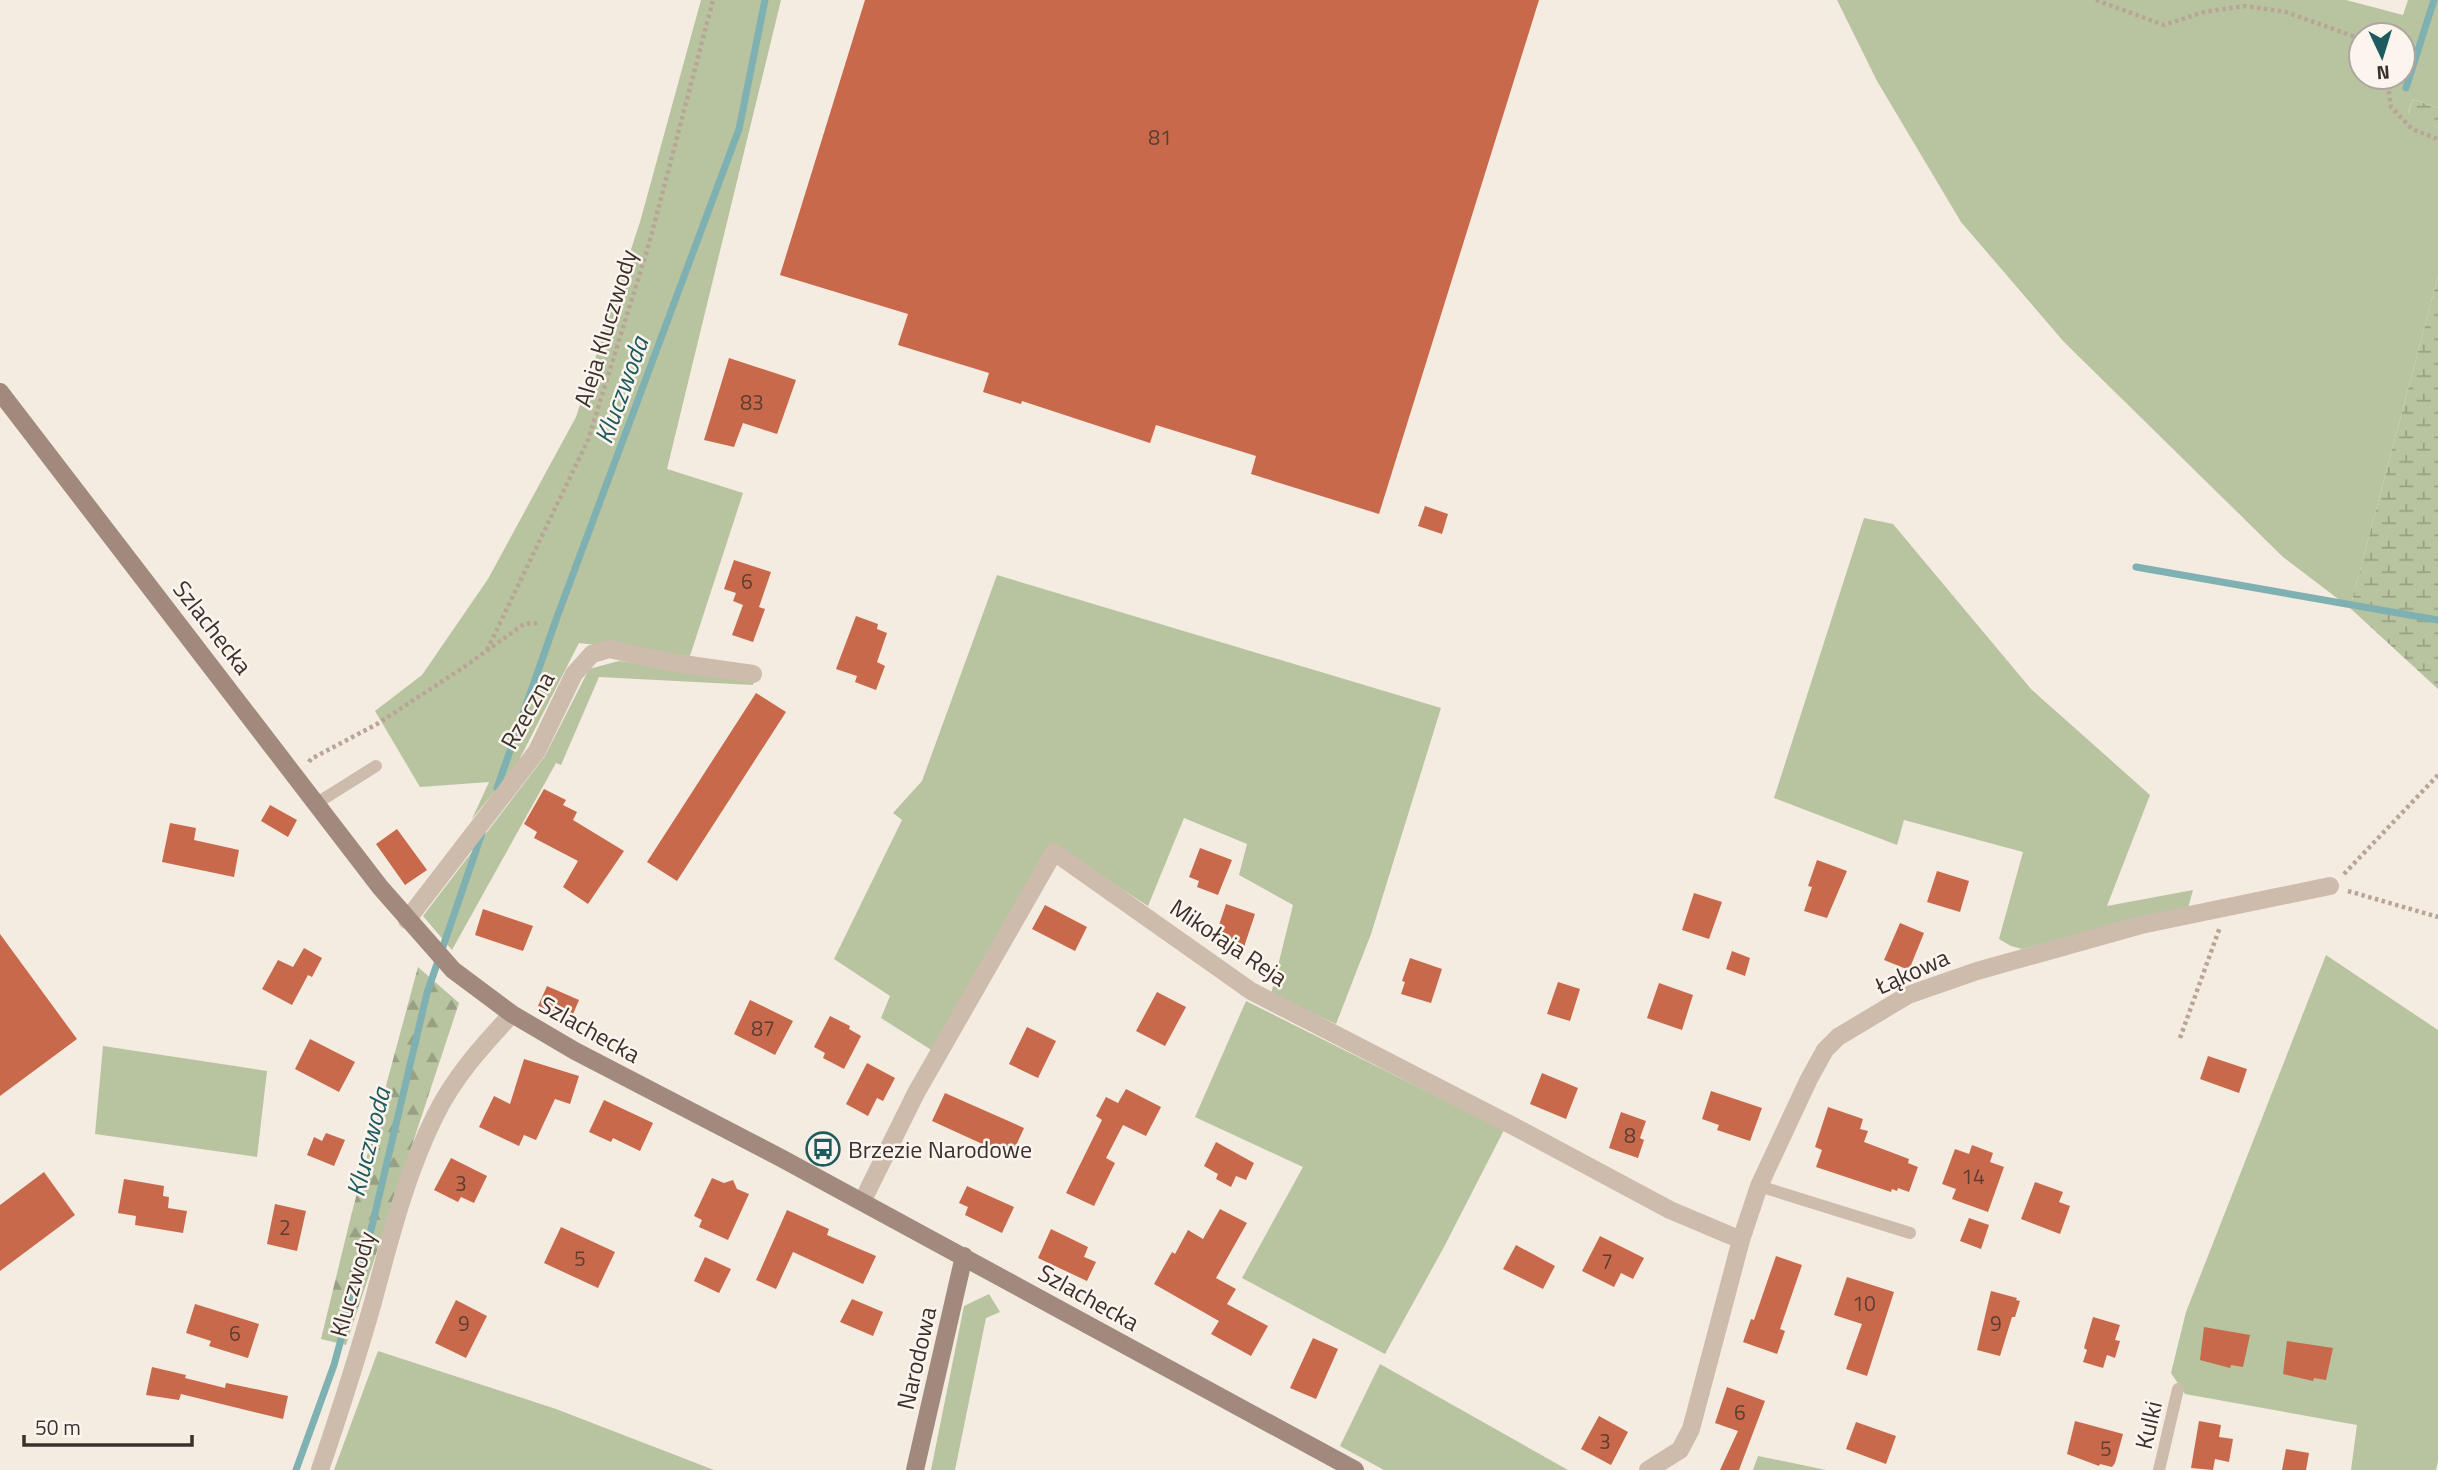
<svg xmlns="http://www.w3.org/2000/svg" width="2438" height="1470" viewBox="0 0 2438 1470" font-family="'Titillium Web',sans-serif">
	<style>
		.grass { fill: #b8c4a0; fill-rule: evenodd }
		.forest { fill: url(#forest-firs) }
		.wetland { fill: url(#wetland-marsh) }
		.lines { fill: none; stroke-linecap: round; stroke-linejoin: round }
		.stream { stroke: #7fb0b2; stroke-width: 7 }
		.building { fill: #c8694b }
		.path { stroke: #b9a596; stroke-width: 4.5; stroke-dasharray: 3.5 3.5; stroke-linecap: butt }
		.lane { stroke: #cdbbac; stroke-width: 12 }
		.street { stroke: #cdbbac; stroke-width: 18 }
		.secondary { stroke: #a18a7d; stroke-width: 18 }
		.labels { text-anchor: middle; dominant-baseline: central; stroke-width: 5; stroke-linejoin: round; paint-order: stroke }
		.number-label { font-size: 21px; fill: #5e3e33 }
		.street-label { font-size: 24px; fill: #3b302b; stroke: #fbf5ee }
		.poi-label { font-size: 24px; fill: #3b302b; stroke: #fbf5ee; text-anchor: start }
		.water-label { font-size: 26px; font-style: italic; fill: #1f5a5e; stroke: #fbf5ee }
	</style>
	<defs>
		<pattern id="forest-firs" width="22" height="20" patternUnits="userSpaceOnUse" patternTransform="scale(1.75)"><rect width="22" height="20" fill="#b8c4a0"/><path d="M5 1l3.5 6h-7zM16 11l3.5 6h-7z" fill="#97a083"/></pattern>
		<pattern id="wetland-marsh" width="20" height="14" patternUnits="userSpaceOnUse" patternTransform="scale(1.75)"><rect width="20" height="14" fill="#b8c4a0"/><path d="M1 5h8M5 5V1M11 12h8M15 12V8" fill="none" stroke="#97a083"/></pattern>
	</defs>
	<rect width="100%" height="100%" fill="#f4ebe1"/>
	<path class="grass" d="M701,0H781L667,469L743,493L690,656L579,643L517,764L472,819L489,782L420,787L375,711L422,675L488,579L576,417L640,222Z
		M1837,0H2346L2403,15L2408,0H2438V108L2413,99L2408,113L2438,128V276L2350,608L2283,557L2064,342L1961,222L1877,81ZM2361,35H2403V77H2361Z
		M1864,518L1893,524L2031,689L2150,795L2107,906L2193,890L2188,908L2022,949L2011,946L1999,939L2023,852L1904,820L1897,845L1774,798Z
		M997,575L1441,708L1371,934L1336,1024L1271,994L1293,905L1239,875L1247,844L1184,818L1148,906L1055,846L933,1051L881,1018L890,996L834,959L902,820L893,813L922,781Z
		M619,661L754,679L753,685L599,677L561,765L556,763L452,950L423,916L545,756L589,669Z
		M2326,955L2438,1030V1461L2436,1470H2351L2357,1425L2185,1394L2171,1373L2186,1312Z
		M1246,1001L1504,1130L1444,1247L1385,1354L1242,1278L1303,1167L1195,1117Z
		M103,1046L267,1071L257,1157L95,1134Z
		M989,1294L1000,1312L986,1318L955,1470H931L964,1306Z
		M378,1351L556,1409L714,1470H334Z
		M1380,1364L1568,1470H1569H1384L1340,1446Z
		M1758,1456L1826,1470H1753Z"/>
	<path class="forest" d="M418,967L459,1003L346,1345L321,1339L352,1212Z"/>
	<path class="wetland" d="M2413,99L2438,108V128L2408,114Z
		M2438,276V689L2350,608Z"/>
	<g class="lines">
		<path class="stream" d="M2406,88L2434,0
			M2136,567L2438,620
			M497,788L557,617L739,129L765,0
			M296,1470L334,1365L372,1226L427,993L482,833"/>
	</g>
	<path class="building" d="M865,0H1539L1379,514L1251,474L1256,456L1156,425L1150,443L1022,401L1021,404L983,392L989,373L898,345L908,314L780,275Z
		M729,358L796,380L777,434L743,423L734,447L704,440Z
		M1425,506L1448,514L1442,534L1418,526Z
		M734,560L771,572L759,607L765,609L753,642L732,635L743,605L733,601L736,593L724,589Z
		M856,616L878,624L877,629L887,633L877,662L885,666L876,690L855,682L857,676L836,669Z
		M756,693L786,712L677,881L647,862Z
		M544,789L566,800L563,805L577,812L573,820L624,851L588,904L563,887L578,861L534,838L537,832L524,824Z
		M270,805L297,820L288,837L261,821Z
		M170,823L196,828L194,840L239,850L234,877L162,862Z
		M397,829L427,870L405,885L376,844Z
		M1200,848L1232,860L1218,895L1197,887L1199,881L1189,877Z
		M1817,860L1847,871L1827,918L1804,911L1812,887L1808,886Z
		M1937,871L1969,881L1960,912L1927,902Z
		M1694,893L1722,902L1709,939L1682,930Z
		M1226,904L1255,914L1242,953L1213,943Z
		M1045,905L1087,927L1075,951L1032,929Z
		M483,909L533,926L523,951L475,935Z
		M1900,923L1924,933L1909,970L1884,960Z
		M0,934L77,1039L0,1096Z
		M304,948L322,958L312,977L308,975L292,1005L262,989L278,960L293,967Z
		M1732,951L1750,958L1745,976L1726,969Z
		M1410,958L1442,969L1431,1003L1401,994L1405,982L1402,981Z
		M1558,982L1580,989L1570,1021L1547,1014Z
		M1659,983L1693,995L1682,1030L1647,1018Z
		M547,986L579,1000L571,1019L538,1006Z
		M1157,992L1186,1007L1165,1046L1136,1031Z
		M750,1000L793,1021L775,1055L734,1034Z
		M830,1016L850,1026L849,1029L861,1036L844,1069L823,1058L825,1053L814,1047Z
		M1027,1027L1056,1041L1038,1078L1009,1064Z
		M310,1039L355,1062L339,1092L295,1069Z
		M2208,1056L2247,1069L2239,1093L2200,1079Z
		M524,1059L579,1076L570,1104L555,1099L536,1140L524,1135L519,1146L479,1127L494,1096L510,1104Z
		M867,1063L895,1078L883,1101L877,1098L868,1116L846,1104Z
		M1542,1073L1578,1088L1566,1119L1530,1104Z
		M1126,1089L1161,1107L1146,1136L1123,1125L1106,1158L1115,1163L1094,1206L1066,1193L1102,1120L1096,1116L1106,1097L1118,1103Z
		M1711,1091L1762,1108L1750,1141L1717,1130L1719,1125L1702,1119Z
		M945,1093L1024,1128L1011,1157L932,1121Z
		M604,1100L653,1123L640,1151L613,1138L611,1142L589,1132Z
		M1828,1107L1863,1119L1860,1129L1868,1131L1864,1142L1909,1159L1908,1163L1918,1167L1909,1192L1898,1188L1897,1191L1892,1189L1891,1192L1816,1167L1822,1150L1815,1147Z
		M1621,1112L1646,1121L1640,1138L1644,1140L1638,1158L1609,1148Z
		M326,1133L345,1140L334,1166L307,1155L314,1137L322,1141Z
		M1216,1142L1254,1163L1246,1180L1236,1176L1231,1187L1216,1179L1218,1174L1204,1166Z
		M1972,1145L1993,1153L1990,1162L2004,1167L1988,1212L1952,1199L1956,1189L1942,1184L1955,1149L1969,1154Z
		M451,1158L487,1176L474,1203L461,1197L458,1202L434,1190Z
		M44,1172L75,1215L0,1271V1205Z
		M712,1178L724,1183L733,1180L737,1189L749,1194L728,1240L699,1227L702,1220L694,1216Z
		M124,1179L164,1186L163,1196L169,1197L168,1208L187,1211L183,1233L135,1225L136,1216L118,1213Z
		M2035,1182L2063,1192L2059,1202L2070,1206L2060,1234L2021,1219Z
		M967,1186L1014,1207L1002,1233L965,1215L968,1207L959,1203Z
		M275,1204L306,1211L297,1251L267,1244Z
		M1220,1209L1247,1223L1216,1278L1236,1289L1227,1304L1268,1326L1251,1356L1211,1334L1219,1321L1154,1284L1172,1252L1175,1254L1188,1230L1203,1239Z
		M787,1210L829,1229L827,1235L876,1256L863,1284L793,1252L776,1289L756,1280Z
		M1969,1218L1989,1225L1981,1249L1960,1241Z
		M561,1227L615,1252L598,1288L544,1263Z
		M1051,1229L1088,1247L1084,1257L1096,1262L1087,1281L1038,1258Z
		M1600,1236L1644,1258L1633,1279L1621,1273L1614,1287L1582,1271Z
		M1516,1245L1555,1266L1543,1289L1503,1269Z
		M1776,1256L1802,1265L1780,1329L1785,1331L1777,1354L1743,1342L1751,1319L1754,1320Z
		M705,1257L731,1269L719,1293L694,1281Z
		M1847,1277L1894,1292L1867,1376L1846,1369L1862,1324L1834,1315Z
		M1991,1291L2017,1298L2016,1300L2020,1301L2015,1317H2012L2000,1356L1977,1350Z
		M852,1299L883,1312L873,1336L840,1322Z
		M456,1300L487,1316L466,1358L435,1343Z
		M195,1304L259,1324L248,1358L209,1346L211,1341L186,1333Z
		M2093,1317L2120,1325L2115,1340L2120,1341L2115,1358L2107,1355L2103,1368L2083,1362L2087,1350L2084,1348Z
		M2204,1327L2250,1335L2243,1367L2231,1365L2230,1368L2200,1360Z
		M1313,1338L1338,1349L1316,1399L1290,1388Z
		M2287,1341L2333,1348L2326,1380L2314,1378L2313,1381L2283,1374Z
		M152,1367L186,1375L185,1378L225,1388L226,1383L288,1396L283,1419L181,1394L179,1400L146,1395Z
		M1727,1387L1765,1401L1739,1470H1720L1738,1431L1715,1423Z
		M1599,1416L1628,1432L1611,1465L1581,1449Z
		M2075,1421L2123,1434L2115,1463L2112,1467L2100,1464L2099,1466L2067,1454Z
		M2199,1421L2221,1425L2219,1437L2233,1439L2229,1462L2215,1459L2213,1470L2191,1468Z
		M1856,1422L1896,1436L1886,1464L1846,1449Z
		M2286,1449L2309,1453L2306,1470H2282Z"/>
	<g class="lines">
		<path class="path" d="M2096,0L2164,25L2204,12L2245,6L2286,12L2361,39
			M2387,77L2391,107L2412,129L2438,139
			M487,650L588,440L649,244L713,0
			M309,762L311,759L377,724L464,667L524,624L539,623
			M2344,874L2438,775
			M2348,891L2438,917
			M2180,1038L2220,927"/>
		<path class="lane" d="M317,803L376,766
			M1759,1186L1910,1233
			M2159,1470L2178,1389"/>
		<path class="street" d="M407,920L537,751L574,674L592,654L609,649L669,662L753,674
			M862,1202L916,1093L1054,852L1251,991L1515,1127L1670,1210L1741,1240
			M320,1470C339,1414 357,1359 373,1302C390,1239 406,1174 435,1116C454,1077 483,1045 512,1014
			M1648,1470L1680,1450L1691,1429L1741,1240L1759,1186L1809,1079L1825,1050L1838,1037L1908,995L1977,971L2141,925L2330,886"/>
		<path class="secondary" d="M0,392L380,887L453,970L512,1014L575,1051L781,1158L1355,1470
			M915,1470L964,1256"/>
	</g>
	<defs>
		<symbol id="bus-ring" viewBox="-11 -11 22 22"><circle r="9.5" fill="#fbf5ee" stroke="#1f5a5e" stroke-width="1.5"/><path d="M-5-6H5V4H4V6H2V4H-2V6H-4V4H-5ZM-3.5-4V0h7V-4ZM-3.5 1.2v1.5H-2V1.2ZM2 1.2v1.5H3.5V1.2Z" fill="#1f5a5e"/></symbol>
	</defs>
	<g fill-rule="evenodd">
		<use href="#bus-ring" x="804" y="1130" width="38" height="38"/>
	</g>
	<g class="labels">
		<g class="number-label">
			<text x="1160" y="137">81</text>
			<text x="752" y="402">83</text>
			<text x="747" y="581">6</text>
			<text x="763" y="1028">87</text>
			<text x="1630" y="1135">8</text>
			<text x="1973" y="1176">14</text>
			<text x="461" y="1183">3</text>
			<text x="285" y="1227">2</text>
			<text x="580" y="1258">5</text>
			<text x="1607" y="1261">7</text>
			<text x="1864" y="1303">10</text>
			<text x="464" y="1323">9</text>
			<text x="1996" y="1323">9</text>
			<text x="235" y="1333">6</text>
			<text x="1740" y="1412">6</text>
			<text x="1605" y="1441">3</text>
			<text x="2106" y="1448">5</text>
		</g>
		<g class="street-label">
			<text transform="translate(605 328) rotate(-73)">Aleja Kluczwody</text>
			<text transform="translate(213 627) rotate(52)">Szlachecka</text>
			<text transform="translate(527 710) rotate(-61)">Rzeczna</text>
			<text transform="translate(1229 942) rotate(34)">Mikołaja Reja</text>
			<text transform="translate(1912 971) rotate(-24)">Łąkowa</text>
			<text transform="translate(590 1029) rotate(29)">Szlachecka</text>
			<text transform="translate(352 1284) rotate(-74)">Kluczwody</text>
			<text transform="translate(1089 1297) rotate(29)">Szlachecka</text>
			<text transform="translate(916 1358) rotate(-77)">Narodowa</text>
			<text transform="translate(2148 1425) rotate(-77)">Kulki</text>
		</g>
		<g class="poi-label">
			<text x="848" y="1149">Brzezie Narodowe</text>
		</g>
		<g class="water-label">
			<text transform="translate(621 390) rotate(-70)">Kluczwoda</text>
			<text transform="translate(368 1142) rotate(-76)">Kluczwoda</text>
		</g>
	</g>
	<g transform="translate(2382 56) rotate(176)"><circle r="33" fill="#fbf5ee" stroke="#aea6a0" stroke-width="2"/>
	<path d="M0-5L12 26L0 18L-12 26Z" fill="#1f5a5e"/>
	<text y="-10" font-size="19" font-weight="bold" text-anchor="middle" fill="#3b302b">N</text>
	</g>
	<path d="M24 1435v10h168v-10" fill="none" stroke="#3b302b" stroke-width="3.5"/>
	<text x="35" y="1435" font-size="21" fill="#3b302b" stroke="#fbf5ee" stroke-width="5" paint-order="stroke">50 m</text>
</svg>
